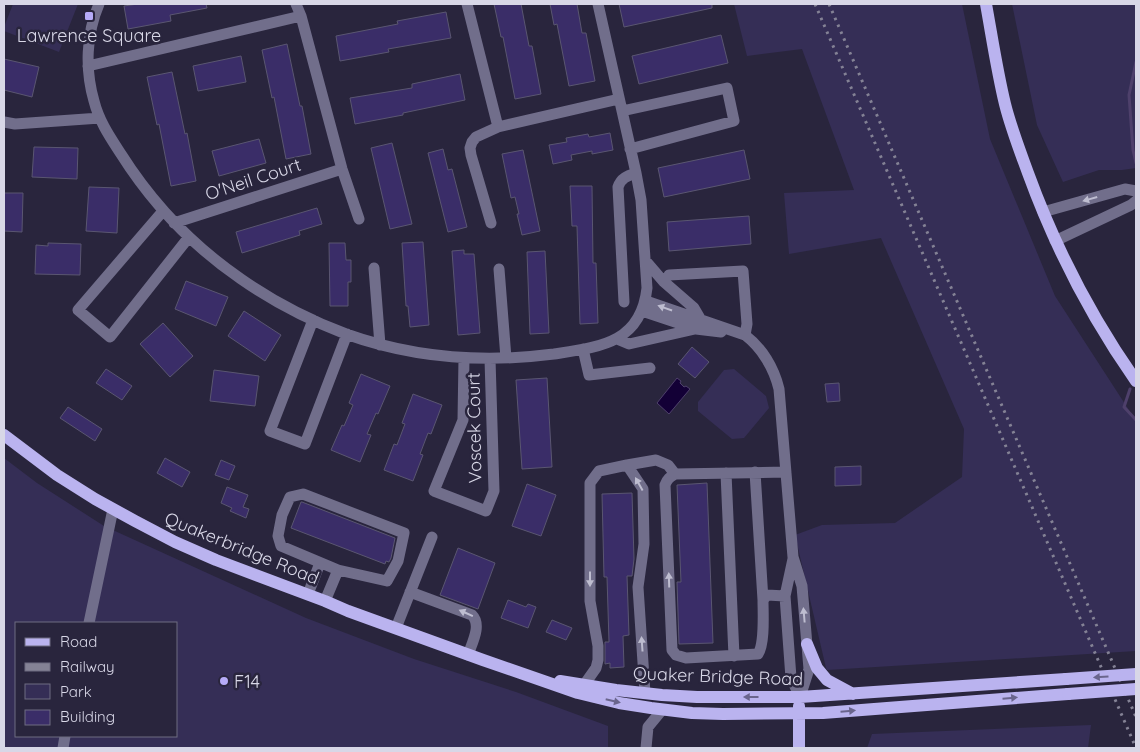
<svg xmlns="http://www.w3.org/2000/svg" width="1140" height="752" viewBox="0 0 1140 752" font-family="Quicksand,sans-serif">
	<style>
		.green { fill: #352e56; fill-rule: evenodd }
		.water { fill: #130036; stroke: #4e406b }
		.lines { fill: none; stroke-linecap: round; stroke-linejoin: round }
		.stream { stroke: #4e406b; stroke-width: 3 }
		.building { fill: #3a2d68; stroke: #5a5671 }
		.minor { stroke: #716e8b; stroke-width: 11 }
		.major { stroke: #bab3ef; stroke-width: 12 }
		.rail { stroke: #848295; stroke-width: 3; stroke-dasharray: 2.5 5; stroke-linecap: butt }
		.major-bridge { stroke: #bab3ef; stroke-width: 12 }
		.oneway { fill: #bebdd0 }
		.oneway2 { fill: #6a658d }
		.poi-dot { fill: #b6abf8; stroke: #29253d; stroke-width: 2 }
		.labels { text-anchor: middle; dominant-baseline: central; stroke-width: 5; stroke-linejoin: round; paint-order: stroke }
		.poi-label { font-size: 18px; fill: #d8d7e7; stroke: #29253d }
		.street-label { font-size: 18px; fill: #d8d7e7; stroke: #29253d }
	</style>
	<rect width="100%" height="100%" fill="#29253d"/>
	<path class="green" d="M13,4H78L59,52L4,31V27Z
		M734,4H962L990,139L1055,296L1136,421V651L827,670L826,668L795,535L822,525L895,523L962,477L964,429L881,238L789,254L784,193L854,190L802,49L747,56Z
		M1012,4H1136V168L1122,170H1099L1063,182L1037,125Z
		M734,369L766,396L769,408L744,438L732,439L698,411V402L724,370Z
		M4,458L37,483L104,526L306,618L414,659L516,692L608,726V748H4ZM16,623H176V736H16Z
		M1091,725L1088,748H867L872,734Z"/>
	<path class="water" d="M677,378L681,381L680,383L684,387L686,386L690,389L669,414L657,403Z"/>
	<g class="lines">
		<path class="stream" d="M1136,62L1129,95L1133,150L1136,163
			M1130,389L1124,407L1136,420"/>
	</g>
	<path class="building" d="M138,4H206L207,8L170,15L171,21L128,29L124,6Z
		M494,4H521L529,46H532L541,94L515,99L503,37H501Z
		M550,4H577L582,33H586L595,81L569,86L557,24L554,25Z
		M619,4H712V8L624,27Z
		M446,12L451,38L388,49L389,52L340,61L336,36L398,24L397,21Z
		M721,35L728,63L639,84L632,56Z
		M287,44L300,106H302L311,154L286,159L274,97L272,98L262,50Z
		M241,56L246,82L198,91L193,66Z
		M4,59L39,67L32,97L4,90Z
		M172,72L185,134L187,133L196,181L171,186L159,124L157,125L147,77Z
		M460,74L465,100L403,113V115L355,124L350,98L412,88V84Z
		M610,133L613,150L592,154V151L571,155L572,160L553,164L549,145L567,142L566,138L588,134L589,137Z
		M259,139L266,163L219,176L212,151Z
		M392,143L412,224L390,229L371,148Z
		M34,147L78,148L77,179L32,177Z
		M443,149L448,170L452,169L467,227L448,232L428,153Z
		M523,150L540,231L522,235L517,214H519L515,197L511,198L502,154Z
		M744,150L750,179L664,197L658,168Z
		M570,186H592L593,263H596L598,323L580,324L577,226H572Z
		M89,187L119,188L117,233L86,231Z
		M4,193H23L22,232L4,231Z
		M317,208L322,224L299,231L300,235L242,253L236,232Z
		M749,216L751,244L669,251L667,222Z
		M423,242L429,325L410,327L408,306H406L402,243Z
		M48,243L81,244L80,275L35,274L36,245L48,246Z
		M329,243H345L346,260H351V282H348V306H330Z
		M464,250V254H474L480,333L458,335L452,251Z
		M545,251L549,333L530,334L527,252Z
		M186,281L228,297L216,326L175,309Z
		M244,311L281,335L265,361L228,336Z
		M163,323L193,356L170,377L140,344Z
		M692,347L709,362L695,378L678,364Z
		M106,369L132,386L122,400L96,383Z
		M214,370L259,376L255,406L210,401Z
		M361,374L390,386L378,414L376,413L367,434L371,435L360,462L331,450L342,425L344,426L353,405L349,403Z
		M547,378L552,467L522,469L516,380Z
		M839,383L840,401L827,402L825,384Z
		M413,394L442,405L431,434L428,433L420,454L423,455L413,481L384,470L394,444L397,445L405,424L402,423Z
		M68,407L102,429L95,441L60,418Z
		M165,458L190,472L182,487L157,473Z
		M221,460L235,466L229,480L215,475Z
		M861,466V485L835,486V467Z
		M707,483L713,643L679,644L677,582H681L677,485Z
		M527,484L556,495L541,536L512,526Z
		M227,487L248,495L243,507L249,509L246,518L230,511L232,508L221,503Z
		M632,493L634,559L632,576H627L629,635L623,636L624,667L610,668V663L605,664V642H609L607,577H604L602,494Z
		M301,502H302L395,538L391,558L389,562L386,561L385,564L291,528Z
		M458,548L495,563L478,609L440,595Z
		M508,600L526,607L528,604L536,607L528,628L501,618Z
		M552,620L572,628L566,640L546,632Z"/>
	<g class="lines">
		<path class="minor" d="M99,4C86,34 85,70 94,101C99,121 110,137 121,154C152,203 193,246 241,279C274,302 309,320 346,334C413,358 484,363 554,354C600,347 641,343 647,288L641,200L636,173L598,4
			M296,4L301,16L342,169L359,219
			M467,4L498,127
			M88,66L301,16
			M622,111L727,88L734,121L630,149
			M4,122L15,124L100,118
			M163,211L78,310L110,337L189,237
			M1043,212L1125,189L1136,191
			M174,223L342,169
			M491,223L471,155L470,148L472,142L476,137L498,127L619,99
			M1055,241L1131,205L1136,201
			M645,260L663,281L694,308L701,320
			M374,268L380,345
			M499,269L506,358
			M669,275L743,271L747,324L745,335
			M646,301L745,335C762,348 774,368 779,389L793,557L802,586L809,669L800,697
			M624,302L618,187C621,178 627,176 636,173
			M642,311L696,329L721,332
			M313,320L270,431L305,444L347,334
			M617,339L629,344L695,329
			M583,349L589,375L650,368
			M464,358L463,420L434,491L486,511L494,491L490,359
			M627,465L656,460L668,465L675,474
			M755,472L763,600
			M726,473L734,656
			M303,494L404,533L398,561L387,581L338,570L281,546L278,536L282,515L290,497Z
			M793,559L785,596L791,678L800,697
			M410,592L472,615C482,625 472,643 468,655
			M308,594L320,563
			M785,596L767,595L763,600C763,613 765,644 758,654L686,658L676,655L672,650L665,485C667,479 670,477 675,474L786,472
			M325,601L338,570
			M89,623L113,509
			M396,628L432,537
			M584,685L596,668L598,660V646L590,601V483L599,471L627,465L643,489L644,544L638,587L645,693
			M63,748L65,736
			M646,748L648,727L662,710"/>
		<path class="major" d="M986,4C992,37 997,71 1005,104C1011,128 1020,151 1028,173C1055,247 1091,317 1136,381
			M4,435L57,475L95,499L135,521L175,542L216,560L325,601L348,611L483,660L578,693L619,703L651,708L692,713L723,714L823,713L1068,694
			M807,644L817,668L827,680L853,694
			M560,681L616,690L662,695L697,697H800L1066,679
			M799,748V706"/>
		<path class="rail" d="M815,4L1136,748
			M829,4L1136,717"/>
		<path class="major-bridge" d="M1066,679L1136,674
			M1068,694L1136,689"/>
	</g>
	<defs><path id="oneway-solid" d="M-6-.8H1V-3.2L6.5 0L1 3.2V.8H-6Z" transform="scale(1.25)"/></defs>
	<g class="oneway">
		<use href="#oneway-solid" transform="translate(1090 199) rotate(164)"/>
		<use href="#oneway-solid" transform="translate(665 308) rotate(-161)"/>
		<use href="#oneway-solid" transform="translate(639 484) rotate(-119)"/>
		<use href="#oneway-solid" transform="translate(590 579) rotate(90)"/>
		<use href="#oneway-solid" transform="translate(669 580) rotate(-92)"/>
		<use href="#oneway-solid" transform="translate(466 613) rotate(-156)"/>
		<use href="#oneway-solid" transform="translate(804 615) rotate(-95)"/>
		<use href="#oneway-solid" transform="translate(642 644) rotate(-94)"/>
	</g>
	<g class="oneway2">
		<use href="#oneway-solid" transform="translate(1101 677) rotate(176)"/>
		<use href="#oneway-solid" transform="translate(751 697) rotate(-180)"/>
		<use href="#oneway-solid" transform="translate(1010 698) rotate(-5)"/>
		<use href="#oneway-solid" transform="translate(613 701) rotate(13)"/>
		<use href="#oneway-solid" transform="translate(848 711) rotate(-5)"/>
	</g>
	<g class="poi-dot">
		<rect x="84" y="11" width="10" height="10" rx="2.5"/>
		<circle cx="224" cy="681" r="5"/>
	</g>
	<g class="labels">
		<g class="poi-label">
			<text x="89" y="35">Lawrence Square</text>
			<text x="234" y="681" text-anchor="start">F14</text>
		</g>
		<g class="street-label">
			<text transform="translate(253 179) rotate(-18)">O'Neil Court</text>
			<text transform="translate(474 428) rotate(-91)">Voscek Court</text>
			<text transform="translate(242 548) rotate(22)">Quakerbridge Road</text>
			<text transform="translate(718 676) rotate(2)">Quaker Bridge Road</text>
		</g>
	</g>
	<rect width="1140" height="752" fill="none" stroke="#d8d7e7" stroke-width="10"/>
	<rect x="15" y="622" width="162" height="115" fill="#29253d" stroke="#6f6c81"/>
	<rect x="25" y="638" width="25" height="8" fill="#bab3ef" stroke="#6f6c81"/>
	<text x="60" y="647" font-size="15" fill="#d8d7e7">Road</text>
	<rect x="25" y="663" width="25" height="8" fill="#848295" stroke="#6f6c81"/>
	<text x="60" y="672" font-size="15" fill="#d8d7e7">Railway</text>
	<rect x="25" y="684" width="25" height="15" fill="#352e56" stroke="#6f6c81"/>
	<text x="60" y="697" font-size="15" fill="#d8d7e7">Park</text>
	<rect x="25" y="710" width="25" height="15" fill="#3a2d68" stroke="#6f6c81"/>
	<text x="60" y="722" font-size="15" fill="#d8d7e7">Building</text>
</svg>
